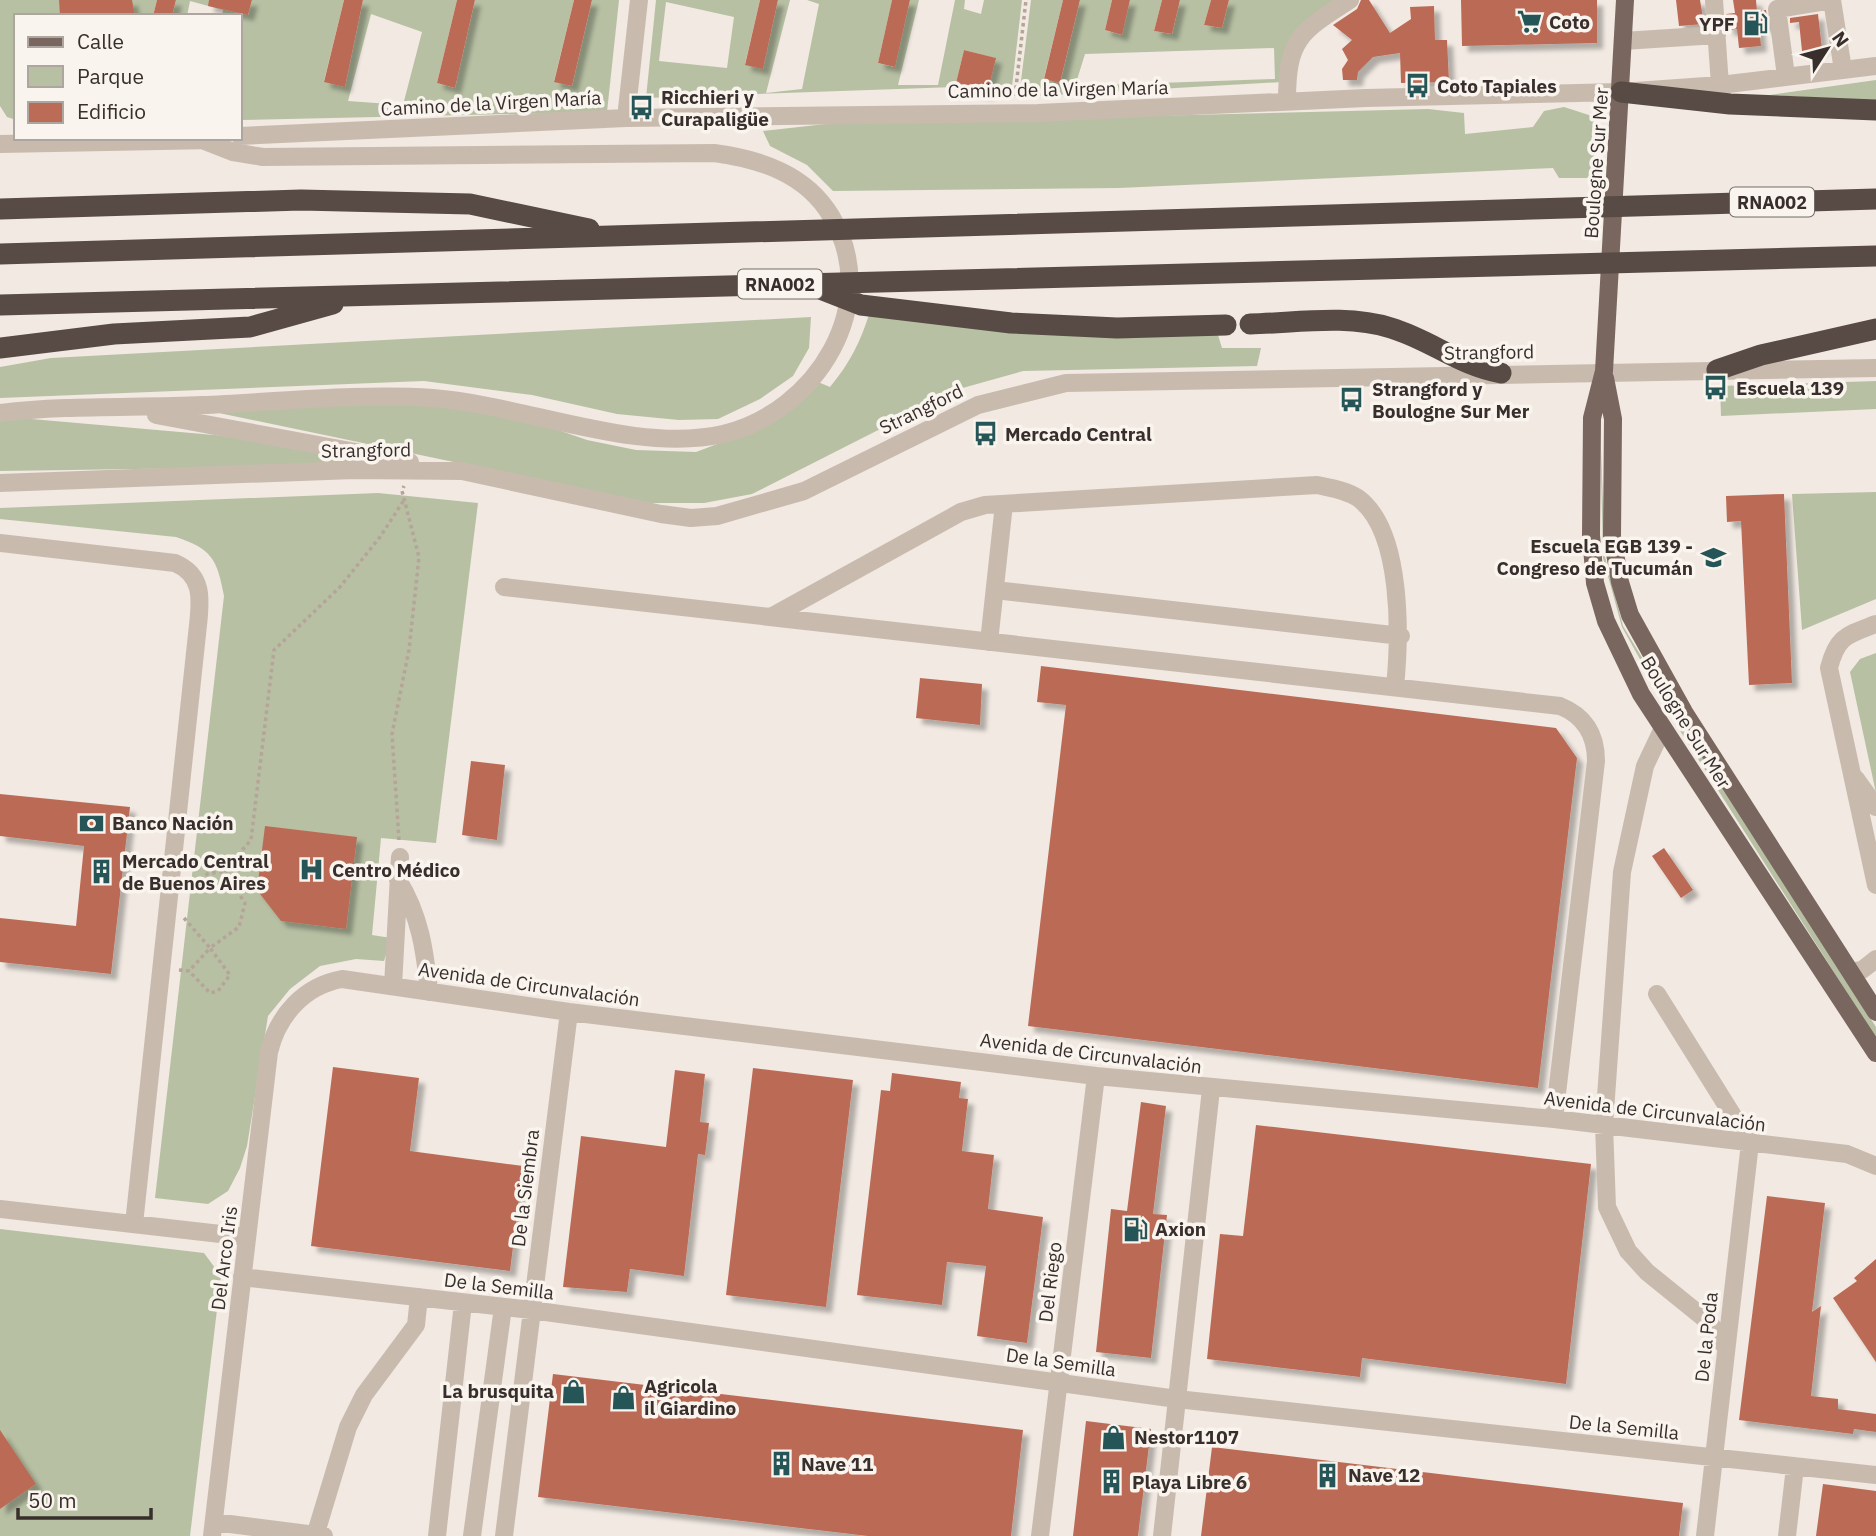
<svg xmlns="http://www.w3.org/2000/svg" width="1876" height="1536" viewBox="0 0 1876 1536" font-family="'IBM Plex Sans',sans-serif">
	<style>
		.green { fill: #b7c0a3; fill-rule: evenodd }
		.building { fill: #bb6b56; filter: url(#shadow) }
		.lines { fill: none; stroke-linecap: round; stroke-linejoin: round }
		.path { stroke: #b5a498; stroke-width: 3.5; stroke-dasharray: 3.5 3.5; stroke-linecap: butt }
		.minor { stroke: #c9baae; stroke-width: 18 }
		.major { stroke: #79665f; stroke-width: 18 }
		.highway { stroke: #584a44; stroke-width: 21 }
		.labels { text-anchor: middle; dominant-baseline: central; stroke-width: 7; stroke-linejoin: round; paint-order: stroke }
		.shield { fill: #f9f4ee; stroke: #726a66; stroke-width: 2 }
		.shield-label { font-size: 18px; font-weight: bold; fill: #382f2c }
		.poi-label { font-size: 19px; font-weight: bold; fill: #382f2c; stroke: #f9f4ee; text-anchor: start }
		.street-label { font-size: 19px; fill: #382f2c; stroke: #f9f4ee }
	</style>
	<defs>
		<filter id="shadow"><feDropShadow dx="6" dy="6" stdDeviation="2" flood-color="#0004"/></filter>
	</defs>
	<rect width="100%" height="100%" fill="#f1e9e2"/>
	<path class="green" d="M0,0H157L153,16H16V120L7,117L0,106Z
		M176,0H234L248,15L252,0H344L324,81L345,86L363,0H457L437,83L455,88L475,0H574L554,81L572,86L592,0H619L607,112L240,120V16H222L223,10L190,1L187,16H172ZM371,14L422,32L403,105L348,101Z
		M656,0H760L745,64L763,68L778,0H790L766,93L802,89L819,4L807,0H892L878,63L894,67L910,0H919L898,85H938L955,0H965L964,9L981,14L984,0H1022L1011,95L987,94L995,58L964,50L955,87L646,98ZM666,2L734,17L727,68L659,61Z
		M1031,0H1063L1044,78L1060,83L1080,0H1112L1105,30L1121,35L1130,0H1162L1154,31L1172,34L1180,0H1211L1204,25L1222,28L1229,0H1338C1292,28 1289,28 1282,82L1019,97ZM1274,48L1275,79L1075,86L1085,54Z
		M1876,80V101L1770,95Z
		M1564,107L1592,116L1598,125L1592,178H1559L1553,168L1119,188L833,191L807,165L770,146L763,131L826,124L1428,109L1464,113L1465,134L1533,127L1544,111Z
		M870,311L1218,335L1222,348H1261L1257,366L1023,371L959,389L752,494L704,503H650L214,412L347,405H433L526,419L587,440L636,450L696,452L728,440L818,382L830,387C850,363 861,341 870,311Z
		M811,317L809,348L793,376L760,399L718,419L679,420L617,414L532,395L424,381L0,398V367L51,358Z
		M1876,381V409L1721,416L1720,386Z
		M20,418L237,437L402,465L0,471V421Z
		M1600,424L1605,557L1623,626L1683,726L1876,1027V1038L1679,729L1622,627L1603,558Z
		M1876,492V599L1802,630L1792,494Z
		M378,493L478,503L436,843L381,838L372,935L391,938L384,961L356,959L320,966L290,989L268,1016L247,1146L240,1168L228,1191L208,1204L155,1198L224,596C217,559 212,549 176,537L0,519V508Z
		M1876,653V793L1850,672L1860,659Z
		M0,1229L204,1253L221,1276L190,1536H0Z"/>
	<path class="building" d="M59,0H132L135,16H60Z
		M157,0H176L172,16H153Z
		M209,0H252L248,15L208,6Z
		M344,0H363L345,87L324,82Z
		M457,0H475L455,88L437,83Z
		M574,0H592L572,86L554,82Z
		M760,0H778L763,69L745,65Z
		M892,0H910L895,67L878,63Z
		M1063,0H1080L1060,83L1044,79Z
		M1112,0H1130L1122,35L1105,30Z
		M1162,0H1180L1172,34L1154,31Z
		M1211,0H1229L1222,28L1204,25Z
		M1361,0H1369L1390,33L1411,19L1410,7L1434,6L1435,40H1447L1449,82L1401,83L1400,53L1373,57L1358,72L1357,80H1343L1342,69L1348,60L1342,49L1352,40L1333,25L1357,9Z
		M1461,0H1597V43L1462,46Z
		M1676,0H1700L1704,24L1679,26Z
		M1733,0H1756L1757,11L1766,10L1768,25L1759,26L1761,46L1739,48L1737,29L1728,30L1726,14L1735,13Z
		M1818,14L1822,49L1802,51L1799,22L1790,23V18Z
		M964,50L996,58L987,94L955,87Z
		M1784,494L1792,683L1749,685L1741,521L1727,522L1726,496Z
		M1041,666L1556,728L1577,758L1538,1088L1028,1026L1066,705L1037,702Z
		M920,678L982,684L980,725L916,718Z
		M471,761L505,765L497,840L462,835Z
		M0,794L130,807L111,974L0,962V918L76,926L84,846L0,836Z
		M265,826L357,837L346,929L281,921L257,890Z
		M1664,848L1693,890L1681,898L1652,856Z
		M333,1067L419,1078L410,1151L523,1166L510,1271L311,1246Z
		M753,1068L853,1080L826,1307L726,1295Z
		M675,1070L705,1074L700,1122L709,1123L705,1155L698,1154L684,1276L630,1269L627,1292L563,1287L581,1136L666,1147Z
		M892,1073L961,1082L959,1098L968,1099L962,1151L994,1155L988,1209L1043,1217L1027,1343L977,1336L986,1266L947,1262L942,1305L857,1295L881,1090L890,1091Z
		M1141,1102L1166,1106L1153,1214L1167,1215L1151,1358L1096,1352L1111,1209L1127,1211Z
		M1256,1125L1591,1164L1566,1384L1362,1358L1360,1377L1207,1359L1220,1234L1243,1236Z
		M1767,1196L1825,1203L1812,1312L1821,1306L1811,1396L1838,1399V1409L1876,1414V1432L1854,1429L1853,1434L1739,1420Z
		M1876,1259V1362L1833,1298L1857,1281L1854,1278Z
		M553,1374L1023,1430L1011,1536H868L538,1497Z
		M1086,1421L1151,1429L1138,1536H1073Z
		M0,1430L36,1484L0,1509Z
		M1212,1447L1683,1503L1679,1536H1201Z
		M1823,1484L1876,1491V1536H1816Z"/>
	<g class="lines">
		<path class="path" d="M1015,96L1026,0
			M399,840L392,734L409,650L419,557L402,491L404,486
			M224,871L251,840L274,650L340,587L380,537L404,500
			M184,918L210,948L239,927L245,903L224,871L207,874L186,892
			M179,970L189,971L210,993L218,991L230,975L210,948L189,971"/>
		<path class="minor" d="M1714,0L1720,85
			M1623,41L1717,35
			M1786,76L1777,9L1832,0L1843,70
			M1287,101C1287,39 1300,32 1350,0
			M626,118L639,0
			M240,136L626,118L1038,113L1366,98L1621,92L1720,85L1876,66
			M0,144L214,140
			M0,413C66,405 135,408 202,405C278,402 357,393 433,398C524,405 635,454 723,434C816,412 884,304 831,216C806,174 760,159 714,153L263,157L233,152L205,141
			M156,415L410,462
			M0,483L354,470L462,471L661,514L691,518L717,516L804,491L978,405L1066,383L1876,368
			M0,543L175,563C203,575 201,598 198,625L134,1224
			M504,587L1560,706C1585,716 1596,735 1596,761L1554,1119
			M995,590L1401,636
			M771,617L961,512L985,505L1317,485C1331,488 1346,490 1358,498C1403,531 1400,637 1395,687
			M1876,624C1847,635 1837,636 1829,668L1876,885
			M989,642L1004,504
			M1663,728L1645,766L1622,872L1604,1125L1607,1207L1628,1251L1647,1272L1710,1323L1726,1348
			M1856,779L1876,807
			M398,880C420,915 425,951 429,992
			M1850,972L1862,970L1876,959
			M393,986L400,857
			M1657,994L1750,1143
			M0,1209L247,1237
			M242,1277L531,1310L1177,1399L1876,1475
			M214,1522L324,1536
			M212,1536L269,1052C278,1015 304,986 342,979L569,1012L1096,1076L1554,1119L1847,1154L1876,1166
			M315,1536L348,1427L364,1395L416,1325L419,1297
			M437,1536L463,1303
			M472,1536L503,1307
			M504,1536L569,1012
			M1040,1536L1096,1076
			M1162,1536L1211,1089
			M1705,1536L1750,1143
			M1787,1536L1795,1467"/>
		<path class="major" d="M1625,0L1604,371L1592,418L1591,535L1595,583L1606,621L1641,694L1876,1053
			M1605,378L1613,419L1612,536L1620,582L1630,615L1684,712L1876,1012"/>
		<path class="highway" d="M1621,92L1730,104L1876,110
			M0,209L301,200L470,204L589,229
			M0,254L1876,199
			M815,287L861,305L1011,323L1117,328L1226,325
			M0,305L1876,256
			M1250,324C1296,323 1347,314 1391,328C1431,340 1458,365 1501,373
			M0,348L114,334L250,327L333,304
			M1717,370L1761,355L1876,329"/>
	</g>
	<defs>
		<symbol id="supermarket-bare" viewBox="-9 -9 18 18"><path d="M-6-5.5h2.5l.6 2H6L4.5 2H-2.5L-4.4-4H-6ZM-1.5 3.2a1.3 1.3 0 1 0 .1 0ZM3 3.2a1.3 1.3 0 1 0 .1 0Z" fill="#255556" stroke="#f9f4ee" stroke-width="2.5" paint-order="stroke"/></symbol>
		<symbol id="fuel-bare" viewBox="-9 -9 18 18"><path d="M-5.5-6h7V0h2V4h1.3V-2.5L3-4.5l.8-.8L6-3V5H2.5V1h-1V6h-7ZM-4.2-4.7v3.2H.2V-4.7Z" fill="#255556" stroke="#f9f4ee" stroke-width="2.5" paint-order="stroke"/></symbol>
		<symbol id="bus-bare" viewBox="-9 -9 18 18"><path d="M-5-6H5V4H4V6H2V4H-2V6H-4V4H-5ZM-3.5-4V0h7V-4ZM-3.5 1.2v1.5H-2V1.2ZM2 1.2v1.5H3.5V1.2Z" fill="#255556" stroke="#f9f4ee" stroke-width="2.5" paint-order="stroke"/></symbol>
		<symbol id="school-bare" viewBox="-9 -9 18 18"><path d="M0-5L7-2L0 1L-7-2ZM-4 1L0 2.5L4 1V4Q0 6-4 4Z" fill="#255556" stroke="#f9f4ee" stroke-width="2.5" paint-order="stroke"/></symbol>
		<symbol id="bank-bare" viewBox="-9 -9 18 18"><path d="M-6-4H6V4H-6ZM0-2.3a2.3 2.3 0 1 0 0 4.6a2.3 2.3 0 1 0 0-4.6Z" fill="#255556" stroke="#f9f4ee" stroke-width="2.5" paint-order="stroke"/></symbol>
		<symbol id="hospital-bare" viewBox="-9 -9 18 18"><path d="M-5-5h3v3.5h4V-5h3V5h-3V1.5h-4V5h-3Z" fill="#255556" stroke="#f9f4ee" stroke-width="2.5" paint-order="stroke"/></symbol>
		<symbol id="building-bare" viewBox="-9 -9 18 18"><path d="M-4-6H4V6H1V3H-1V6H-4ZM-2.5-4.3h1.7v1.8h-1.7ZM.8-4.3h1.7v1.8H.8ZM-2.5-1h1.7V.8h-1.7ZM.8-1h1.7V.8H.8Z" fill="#255556" stroke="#f9f4ee" stroke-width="2.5" paint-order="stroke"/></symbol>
		<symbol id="shop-bare" viewBox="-9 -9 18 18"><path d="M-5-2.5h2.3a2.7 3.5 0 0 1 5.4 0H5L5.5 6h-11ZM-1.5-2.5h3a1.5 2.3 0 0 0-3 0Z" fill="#255556" stroke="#f9f4ee" stroke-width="2.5" paint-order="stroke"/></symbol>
	</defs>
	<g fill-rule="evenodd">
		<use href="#supermarket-bare" x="1512" y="4" width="35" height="35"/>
		<use href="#fuel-bare" x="1738" y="6" width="35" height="35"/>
		<use href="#bus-bare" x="1400" y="68" width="35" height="35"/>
		<use href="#bus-bare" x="624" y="90" width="35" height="35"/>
		<use href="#bus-bare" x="1698" y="370" width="35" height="35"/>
		<use href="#bus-bare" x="1334" y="382" width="35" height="35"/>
		<use href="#bus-bare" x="968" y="416" width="35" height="35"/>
		<use href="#school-bare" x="1696" y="540" width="35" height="35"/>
		<use href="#bank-bare" x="74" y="806" width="35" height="35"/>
		<use href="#hospital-bare" x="294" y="852" width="35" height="35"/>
		<use href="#building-bare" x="84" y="854" width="35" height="35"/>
		<use href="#fuel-bare" x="1118" y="1212" width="35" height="35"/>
		<use href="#shop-bare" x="556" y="1374" width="35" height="35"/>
		<use href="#shop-bare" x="606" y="1380" width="35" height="35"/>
		<use href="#shop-bare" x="1096" y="1420" width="35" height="35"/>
		<use href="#building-bare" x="764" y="1446" width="35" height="35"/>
		<use href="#building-bare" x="1310" y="1458" width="35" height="35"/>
		<use href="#building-bare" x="1094" y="1464" width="35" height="35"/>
	</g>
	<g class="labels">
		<g class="shield">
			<rect x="1730" y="187.5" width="84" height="29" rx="5"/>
			<rect x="738" y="269.5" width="84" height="29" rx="5"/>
		</g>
		<g class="shield-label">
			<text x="1772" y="202">RNA002</text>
			<text x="780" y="284">RNA002</text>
		</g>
		<g class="poi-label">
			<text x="1549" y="22">Coto</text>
			<text x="1735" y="24" text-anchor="end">YPF</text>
			<text x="1437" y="86">Coto Tapiales</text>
			<text x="661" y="97">Ricchieri y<tspan x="661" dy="22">Curapaligüe</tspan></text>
			<text x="1736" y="388">Escuela 139</text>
			<text x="1372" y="389">Strangford y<tspan x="1372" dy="22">Boulogne Sur Mer</tspan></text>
			<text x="1005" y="434">Mercado Central</text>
			<text x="1693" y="546" text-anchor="end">Escuela EGB 139 -<tspan x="1693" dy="22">Congreso de Tucumán</tspan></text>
			<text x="112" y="823">Banco Nación</text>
			<text x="122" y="861">Mercado Central<tspan x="122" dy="22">de Buenos Aires</tspan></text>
			<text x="332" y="870">Centro Médico</text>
			<text x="1155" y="1229">Axion</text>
			<text x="644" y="1386">Agricola<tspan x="644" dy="22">il Giardino</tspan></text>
			<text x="554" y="1391" text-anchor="end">La brusquita</text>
			<text x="1134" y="1437">Nestor1107</text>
			<text x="801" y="1464">Nave 11</text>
			<text x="1348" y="1475">Nave 12</text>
			<text x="1132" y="1482">Playa Libre 6</text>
		</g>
		<g class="street-label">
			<text transform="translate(1058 89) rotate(-1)">Camino de la Virgen María</text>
			<text transform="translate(491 103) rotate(-3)">Camino de la Virgen María</text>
			<text transform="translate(1596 163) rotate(-86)">Boulogne Sur Mer</text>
			<text transform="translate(1489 352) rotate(-1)">Strangford</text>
			<text transform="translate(921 409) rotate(-26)">Strangford</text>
			<text transform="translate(366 450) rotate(-1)">Strangford</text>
			<text transform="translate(1686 722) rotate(58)">Boulogne Sur Mer</text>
			<text transform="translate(529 984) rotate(8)">Avenida de Circunvalación</text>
			<text transform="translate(1091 1053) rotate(7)">Avenida de Circunvalación</text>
			<text transform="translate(1655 1111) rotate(7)">Avenida de Circunvalación</text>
			<text transform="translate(525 1188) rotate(-83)">De la Siembra</text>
			<text transform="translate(224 1258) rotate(-83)">Del Arco Iris</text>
			<text transform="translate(1050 1282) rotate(-83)">Del Riego</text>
			<text transform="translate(499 1286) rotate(7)">De la Semilla</text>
			<text transform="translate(1706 1337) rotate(-84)">De la Poda</text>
			<text transform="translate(1061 1362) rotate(8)">De la Semilla</text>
			<text transform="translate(1624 1427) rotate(6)">De la Semilla</text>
		</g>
	</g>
	<rect x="14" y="14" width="228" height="126" fill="#f9f4ee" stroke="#aca5a0" stroke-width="2"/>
	<rect x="28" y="37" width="35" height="10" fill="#79665f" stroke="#aca5a0" stroke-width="2"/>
	<text x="77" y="49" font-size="21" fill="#382f2c">Calle</text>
	<rect x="28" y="66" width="35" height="21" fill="#b7c0a3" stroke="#aca5a0" stroke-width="2"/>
	<text x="77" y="84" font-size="21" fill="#382f2c">Parque</text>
	<rect x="28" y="102" width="35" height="21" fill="#bb6b56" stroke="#aca5a0" stroke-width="2"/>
	<text x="77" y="119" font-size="21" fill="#382f2c">Edificio</text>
	<g transform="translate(1827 49) rotate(54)" stroke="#f9f4ee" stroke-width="5" paint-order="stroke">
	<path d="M0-5L12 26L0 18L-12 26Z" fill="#382f2c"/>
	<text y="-10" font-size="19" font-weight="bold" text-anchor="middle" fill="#382f2c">N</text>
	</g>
	<path d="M18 1508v10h133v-10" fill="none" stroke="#382f2c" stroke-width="3.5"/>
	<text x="28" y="1508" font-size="21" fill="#382f2c" stroke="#f9f4ee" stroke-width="5" paint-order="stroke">50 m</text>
</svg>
